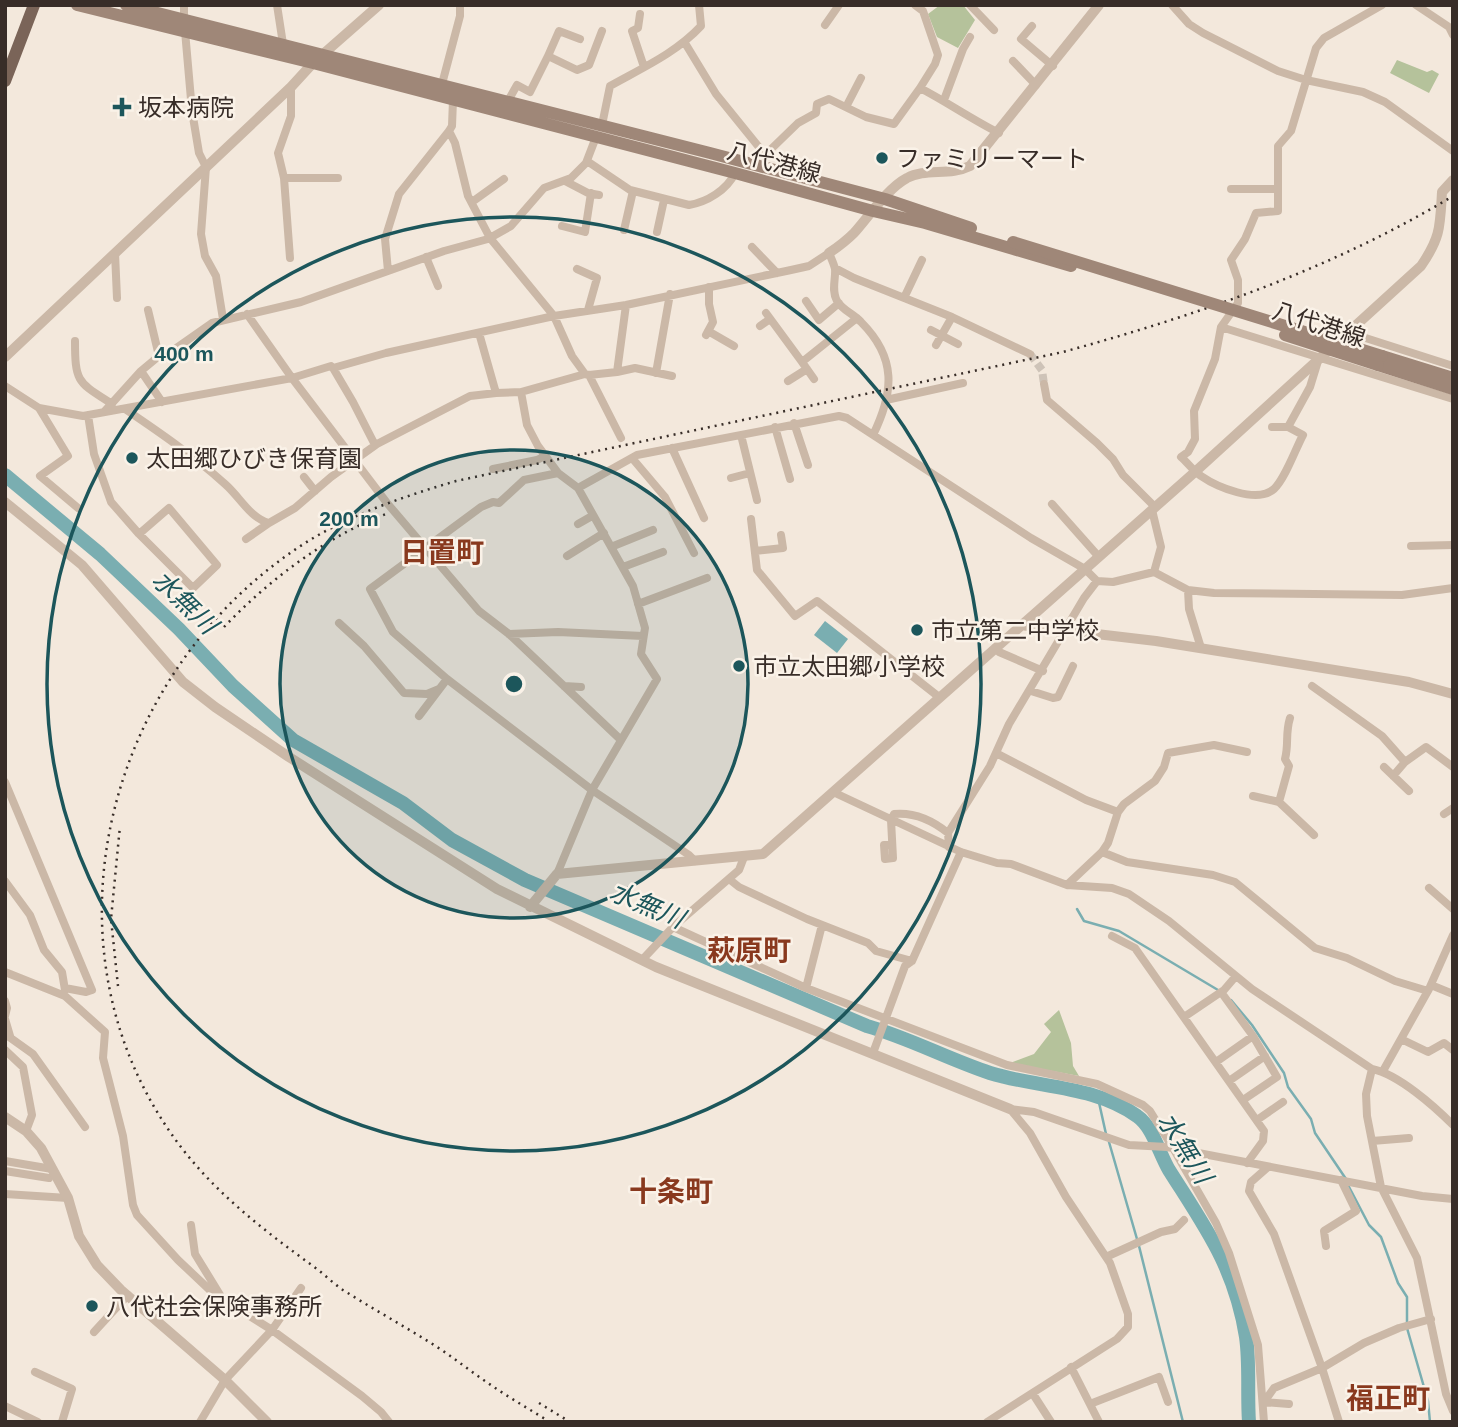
<svg xmlns="http://www.w3.org/2000/svg" width="1458" height="1427" viewBox="0 0 1458 1427" font-family="Helvetica,'Noto Sans JP',sans-serif">
	<style>
		.green { fill: #b5c29b }
		.water { fill: #7aaeb1 }
		.lines { fill: none; stroke-linecap: round; stroke-linejoin: round }
		.stream { stroke: #7aaeb1; stroke-width: 2.5 }
		.river { stroke: #7aaeb1; stroke-width: 14 }
		.minor-tunnel { stroke: #cec3b8; stroke-width: 8; stroke-dasharray: 8 4; stroke-linecap: butt }
		.minor { stroke: #cbb8a7; stroke-width: 8 }
		.tertiary { stroke: #cbb8a7; stroke-width: 10 }
		.secondary { stroke: #9f8778; stroke-width: 12 }
		.primary { stroke: #7a6458; stroke-width: 12 }
		.rail { stroke: #382d28; stroke-width: 2.5; stroke-dasharray: 2 5; stroke-linecap: butt }
		.secondary-bridge { stroke: #9f8778; stroke-width: 12 }
		.ring { fill: none; stroke: #1c565b; stroke-width: 3.5 }
		.poi-dot { fill: #1c565b; stroke: #faf2e8; stroke-width: 2.5 }
		.labels { text-anchor: middle; dominant-baseline: central; stroke-width: 5; stroke-linejoin: round; paint-order: stroke }
		.poi-label { font-size: 24px; fill: #382d28; stroke: #faf2e8; text-anchor: start }
		.street-label { font-size: 24px; fill: #382d28; stroke: #faf2e8 }
		.water-label { font-size: 26px; font-style: italic; fill: #1c565b; stroke: #faf2e8 }
		.quarter-label { font-size: 28px; font-weight: bold; fill: #89391e; stroke: #faf2e8 }
		.centre { fill: #1c565b; stroke: #faf2e8; stroke-width: 3.5 }
		.ring-label { font-size: 21px; text-anchor: middle; font-weight: bold; fill: #1c565b; stroke: #faf2e8; stroke-width: 5; stroke-linejoin: round; paint-order: stroke }
	</style>
	<rect width="100%" height="100%" fill="#f3e8dc"/>
	<path class="green" d="M940,5H963L975,20L958,48L937,37L928,14Z
		M1397,60L1427,72L1432,70L1439,74L1429,93L1390,73Z
		M1059,1010L1071,1043L1073,1066L1079,1076L1010,1063L1034,1054L1051,1032L1044,1024Z"/>
	<path class="water" d="M825,621L848,639L837,653L814,635Z"/>
	<g class="lines">
		<path class="stream" d="M1077,909L1084,921L1119,931L1218,990
			M1231,1000L1252,1025L1284,1073L1288,1087L1311,1119L1315,1133L1346,1179
			M1098,1098L1106,1134
			M1109,1142L1139,1246L1183,1422
			M1348,1185L1369,1225L1381,1237L1398,1283L1407,1297V1328L1428,1401L1430,1422"/>
		<path class="river" d="M5,475L100,554L179,629L233,686L293,740L403,803L452,840L525,880L867,1026C909,1038 948,1059 990,1073C1038,1088 1094,1085 1137,1116C1153,1127 1159,1153 1169,1170C1205,1227 1235,1267 1246,1337C1250,1365 1247,1394 1249,1422"/>
		<path class="minor-tunnel" d="M1030,354L1042,370L1044,384"/>
		<path class="minor" d="M277,5L283,44
			M915,5L923,11L938,55L935,64L920,88C947,102 971,119 999,133
			M970,5L994,30
			M1172,5L1189,24L1203,33L1278,71L1306,80L1363,92L1385,102L1453,151
			M1416,5L1449,27L1453,35
			M640,14L638,28L632,31L644,67
			M184,20V5
			M825,25L839,5
			M1032,26L1021,39L1053,66
			M185,31L192,111L199,153L206,167L201,234L205,256L216,276L223,319
			M685,43L716,94L767,157
			M548,56L559,31L580,39
			M1013,61L1036,85
			M442,84L460,16V5
			M944,100L963,49L970,37
			M508,101L517,85L530,92L548,56L577,70L589,65L602,31
			M846,107L861,78
			M602,125L610,86C642,68 676,53 701,26L699,5
			M449,131L455,143L468,196L490,238L554,316L572,356L585,374L589,375L621,438
			M766,154L798,123L816,113L817,104L829,99L866,117L894,124L920,88
			M587,161L630,190L689,205C707,202 727,190 735,173
			M284,178H338
			M565,181L588,193L599,195
			M1231,189H1278
			M472,202L504,179
			M562,226L585,232L591,193
			M624,230L633,191
			M657,232L664,200
			M752,247L777,273
			M115,253L117,298
			M426,257L438,286
			M290,258L284,178L278,153L291,116V87
			M835,268L854,278L952,317L1030,354
			M577,269L597,278L588,310
			M388,271L385,239L399,194L449,131L452,126L453,100
			M904,298L922,260
			M806,301L819,320L839,303
			M626,305L617,372L635,368L672,376
			M148,310L159,356
			M766,313L802,362
			M247,314L292,378L387,503L479,611L509,634L621,740
			M760,326L770,319
			M1221,327L1453,399
			M931,330L958,344
			M708,331L734,346
			M479,333L496,393L521,392L527,425L538,446L558,473L578,488L633,586L645,628L641,654L657,679L592,790L557,874
			M1350,333L1453,366
			M706,335L713,322L709,304V287
			M75,341C75,383 78,382 112,404
			M936,345L952,317
			M1318,361L1310,387L1288,427L1303,435C1295,450 1285,479 1274,489C1257,504 1217,487 1201,476C1194,472 1188,463 1181,457L1188,452L1195,439L1194,411L1215,359L1221,327L1238,303V280L1231,260L1245,239L1256,213L1278,211V146L1291,131L1316,48L1324,38L1382,5
			M333,368L353,402L375,445
			M141,371L162,402
			M656,373L670,294
			M589,375L617,372
			M814,379L802,362L857,318
			M788,381L807,369
			M1044,384L1047,400L1097,443L1113,459L1123,475L1155,507
			M5,386L39,408L83,416L292,378L331,366L333,368L386,353L554,316L626,305L791,270L809,266L829,253C831,258 834,264 835,269C836,279 831,290 837,301C842,310 854,314 861,322C897,358 894,392 873,435
			M521,392L585,374
			M886,400L963,383
			M39,408L68,456L40,476L78,508
			M125,409C159,432 194,456 225,484C240,497 250,518 269,523L295,508L331,477L377,444L470,396L496,393
			M104,412L141,371L159,356L172,351L212,323L301,302L444,251L488,239L511,226L544,188L571,178L586,163L596,137
			M88,415L94,454L111,502L139,534L193,588L217,565L169,508L139,534
			M794,423L808,465
			M775,427L790,479
			M1272,427H1288
			M741,435L757,500
			M672,448L704,518
			M632,458L665,497L694,553
			M493,469L537,460L545,456
			M558,473L524,480L499,503L493,502L481,507L370,589L393,632L447,679L592,790L689,855L695,861
			M304,477L315,491
			M731,478L750,473
			M578,488L637,455L839,416L847,418L1031,538L1085,569L1097,581
			M1052,504L1099,557
			M1152,510L1161,547L1154,572
			M751,519L757,570L795,616L817,601L939,697
			M578,524L592,516
			M246,539L269,523
			M1411,546L1453,545
			M611,547L653,530
			M755,551L783,548L781,535
			M567,556L604,533
			M623,567L663,552
			M1188,590L1189,609L1201,648
			M638,604L707,578
			M339,623L364,646L404,693L427,694L439,689
			M509,634L558,632L643,636
			M996,647L999,652L1043,671
			M564,686L581,687
			M1312,686L1382,736L1405,762
			M1031,691L1053,698L1058,697L1073,666
			M419,716L447,679
			M996,753L1086,800L1118,812
			M1384,767L1409,791
			M1393,776L1405,762L1426,747L1453,767
			M5,782L92,990L86,992L65,988
			M833,792L961,852L997,863L1011,864L1067,885L1112,888L1129,894L1169,921L1252,989L1372,1069C1398,1074 1434,1106 1453,1125
			M1253,796L1279,802L1314,835
			M1279,802L1289,766L1285,759C1289,744 1285,734 1290,718
			M1444,814L1453,808
			M948,833L990,766L1009,724L1084,598L1097,581L1113,582L1154,572L1188,590L1214,593L1402,595L1453,588
			M892,845H884L885,859L893,858L891,820L894,814C915,812 932,820 948,833L949,847
			M1102,852L1127,862L1213,875L1235,882L1315,948L1347,958L1395,981L1428,991
			M729,879L739,887L807,919L868,943L876,951L912,961
			M5,881L30,915L44,950L62,972L65,990
			M1067,885L1102,852L1108,843L1118,812L1124,804L1155,781L1164,767L1168,753L1214,745L1247,752
			M1429,888L1453,909
			M673,927L806,988L1007,1065L1097,1084L1143,1105L1150,1111L1173,1148L1216,1223L1229,1253L1258,1345L1264,1422
			M1112,936L1135,948L1264,1131L1263,1141L1247,1163
			M642,960L673,927L739,870L744,857
			M5,972L65,996L105,1032L103,1058L123,1136L133,1205L137,1215L178,1260L213,1293L272,1330L362,1396L381,1412L389,1422
			M1431,985L1453,994
			M806,988L822,925
			M1221,992L1253,1036L1277,1077L1243,1100
			M5,1001L7,1008L5,1016
			M1184,1017L1224,990L1236,976
			M5,1019L10,1036
			M5,1034L33,1054L85,1127
			M1401,1039L1428,1052L1444,1043L1453,1050
			M5,1050L23,1067L32,1115L26,1131
			M873,1053L905,966L912,961L961,852
			M1216,1062L1253,1036
			M1372,1069L1366,1094L1367,1116L1381,1187L1417,1258L1446,1394L1453,1411
			M1383,1071L1429,989L1453,935
			M1229,1081L1265,1056
			M1010,1109L1034,1112L1129,1145L1167,1147L1422,1196L1453,1199
			M1257,1120L1283,1102
			M1372,1141L1409,1138
			M5,1161L52,1169
			M1268,1167L1251,1182L1249,1191L1274,1234L1322,1368L1364,1343L1399,1328L1431,1319
			M5,1171L49,1178
			M5,1194L68,1198
			M191,1225L195,1254L222,1298
			M1326,1246L1324,1231L1356,1211L1341,1180
			M1106,1257L1161,1232L1175,1229L1184,1220
			M94,1332L128,1295
			M1071,1367L1099,1422
			M35,1372L72,1389L62,1422
			M1033,1394L1051,1422
			M1264,1402L1274,1388L1322,1368L1339,1422
			M1264,1402L1289,1404
			M1090,1404L1159,1377L1168,1402
			M5,1406L38,1422
			M200,1422L225,1380L272,1330L301,1288
			M987,1422L1117,1339L1128,1327V1314L1110,1263L1066,1197L1030,1133L1010,1109"/>
		<path class="tertiary" d="M829,253C838,247 847,240 854,233C869,216 888,188 907,178C925,168 950,176 970,166L1099,5
			M5,357L291,87L313,63L379,5
			M5,502L82,565L183,682L215,707L289,757L497,889L656,967L1010,1109
			M1020,625L1156,641L1409,682L1453,694
			M530,907L557,874L763,854L1196,471L1421,266C1441,237 1440,226 1442,192L1453,180
			M5,1117L26,1131L41,1148L68,1198L79,1236L97,1265L121,1290L225,1380L267,1422"/>
		<path class="secondary" d="M77,5L313,63L735,173L873,211L925,223L1071,266
			M126,5L710,153L885,199L971,228
			M1382,356L1453,378
			M1378,365L1453,389"/>
		<path class="primary" d="M5,81L34,5"/>
		<path class="rail" d="M224,627C269,580 325,537 386,514
			M118,986L111,919L120,826
			M539,1403L570,1422
			M550,1422C529,1409 508,1397 488,1383C470,1371 453,1357 434,1345C404,1326 373,1309 343,1290C334,1284 326,1276 317,1269C269,1234 222,1199 184,1151C35,960 99,685 293,551C342,517 399,498 456,481L1063,352C1198,315 1332,269 1453,196"/>
		<path class="secondary-bridge" d="M1013,242L1382,356
			M1285,335L1378,365"/>
	</g>
	<circle cx="514" cy="684" r="234" fill="#1c565b" fill-opacity=".12"/>
	<g class="ring">
		<circle cx="514" cy="684" r="234"/>
		<circle cx="514" cy="684" r="467"/>
	</g>
	<g class="poi-dot">
		<path d="M118.5 96.5h7v7h7v7h-7v7h-7v-7h-7v-7h7z"/>
		<circle cx="882" cy="158" r="7"/>
		<circle cx="132" cy="458" r="7"/>
		<circle cx="917" cy="630" r="7"/>
		<circle cx="739" cy="666" r="7"/>
		<circle cx="92" cy="1306" r="7"/>
	</g>
	<g class="labels">
		<g class="poi-label">
			<text x="138" y="107">坂本病院</text>
			<text x="896" y="158">ファミリーマート</text>
			<text x="146" y="458">太田郷ひびき保育園</text>
			<text x="931" y="630">市立第二中学校</text>
			<text x="753" y="666">市立太田郷小学校</text>
			<text x="106" y="1306">八代社会保険事務所</text>
		</g>
		<g class="street-label">
			<text transform="translate(774 162) rotate(15)">八代港線</text>
			<text transform="translate(1319 324) rotate(18)">八代港線</text>
		</g>
		<g class="water-label">
			<text transform="translate(185 602) rotate(44)">水無川</text>
			<text transform="translate(647 905) rotate(23)">水無川</text>
			<text transform="translate(1185 1148) rotate(58)">水無川</text>
		</g>
		<g class="quarter-label">
			<text x="442" y="552">日置町</text>
			<text x="749" y="950">萩原町</text>
			<text x="671" y="1191">十条町</text>
			<text x="1388" y="1398">福正町</text>
		</g>
	</g>
	<circle cx="514" cy="684" r="10" class="centre"/>
	<g class="ring-label">
		<text x="184" y="361">400 m</text>
		<text x="349" y="526">200 m</text>
	</g>
	<rect width="1458" height="1427" fill="none" stroke="#382d28" stroke-width="14"/>
</svg>
